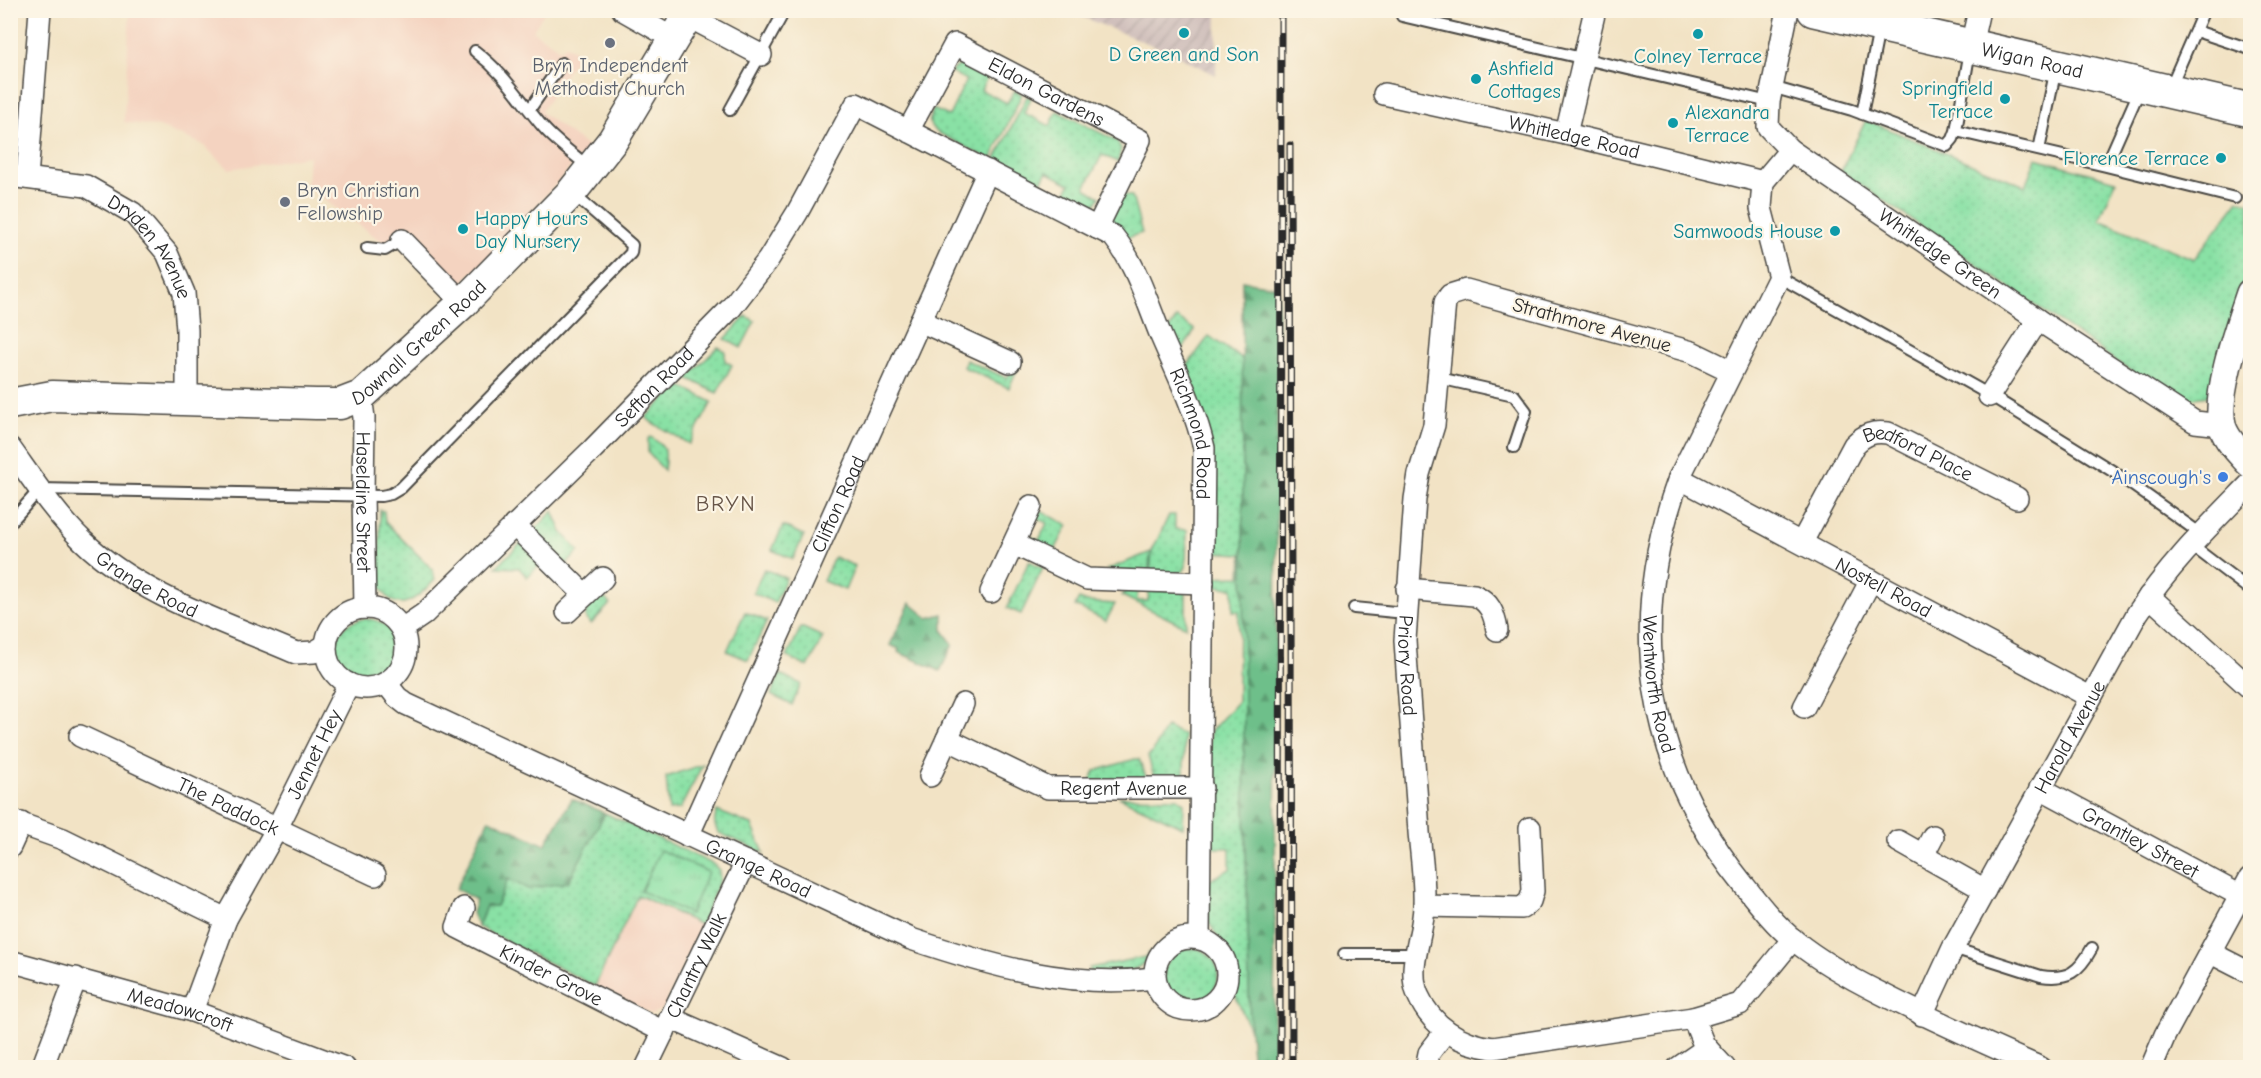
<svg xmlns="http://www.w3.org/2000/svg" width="2261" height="1078" viewBox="0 0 2261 1078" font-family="'Comic Neue',sans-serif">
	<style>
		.built { fill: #f4d3c0 }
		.industrial { fill: url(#industrial-furrows) }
		.grass { fill: url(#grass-dots); stroke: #5a8668; stroke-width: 1.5 }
		.forest { fill: url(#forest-firs); stroke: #4c755a; stroke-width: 1.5 }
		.park { fill: url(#park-tufts); stroke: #5a8668; stroke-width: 1.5 }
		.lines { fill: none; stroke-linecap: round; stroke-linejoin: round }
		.service-casing { stroke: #494742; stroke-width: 14 }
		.minor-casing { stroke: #494742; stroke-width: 24 }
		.tertiary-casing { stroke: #494742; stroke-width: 30 }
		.secondary-casing { stroke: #494742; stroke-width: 33 }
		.primary-casing { stroke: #494742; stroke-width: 36 }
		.service { stroke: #fff; stroke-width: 10 }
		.minor { stroke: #fff; stroke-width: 21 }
		.tertiary { stroke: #fff; stroke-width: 27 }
		.secondary { stroke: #fff; stroke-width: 30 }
		.primary { stroke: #fff; stroke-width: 33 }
		.rail-casing { stroke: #2b2b2b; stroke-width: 7 }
		.rail { stroke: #fcf5e5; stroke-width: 4.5; stroke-dasharray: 14; stroke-linecap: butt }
		.culture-dot { fill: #0f9aa8; stroke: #fcf5e5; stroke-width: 2 }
		.worship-dot { fill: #6b7280; stroke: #fcf5e5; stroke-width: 2 }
		.shop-dot { fill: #3f7fe0; stroke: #fcf5e5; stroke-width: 2 }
		.labels { text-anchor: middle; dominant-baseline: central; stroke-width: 4.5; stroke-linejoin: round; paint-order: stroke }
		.culture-label { font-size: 20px; fill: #0d838f; stroke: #fcf5e5; text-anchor: start }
		.street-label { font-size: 20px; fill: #2b2b2b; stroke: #fcf5e5 }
		.worship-label { font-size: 20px; fill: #5b616d; stroke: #fcf5e5 }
		.shop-label { font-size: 20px; fill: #366cbe; stroke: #fcf5e5; text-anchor: end }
		.quarter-label { font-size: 22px; letter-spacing: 1.5px; fill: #685649; stroke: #fcf5e5 }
	</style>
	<defs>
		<pattern id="industrial-furrows" width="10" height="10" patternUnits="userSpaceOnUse" patternTransform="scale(1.5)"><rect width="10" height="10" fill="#d0c0bc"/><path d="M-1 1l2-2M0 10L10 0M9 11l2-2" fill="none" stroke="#b3a5a2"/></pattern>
		<pattern id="grass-dots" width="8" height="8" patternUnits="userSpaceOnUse" patternTransform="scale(1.5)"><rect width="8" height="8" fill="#89e1a5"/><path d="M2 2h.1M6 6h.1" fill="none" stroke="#76c18e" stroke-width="1.8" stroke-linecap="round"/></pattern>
		<pattern id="forest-firs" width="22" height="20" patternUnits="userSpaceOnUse" patternTransform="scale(1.5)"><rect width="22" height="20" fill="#6ebf8a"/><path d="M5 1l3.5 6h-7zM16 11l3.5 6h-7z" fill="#5b9b71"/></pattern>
		<pattern id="park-tufts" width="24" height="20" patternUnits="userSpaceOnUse" patternTransform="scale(1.5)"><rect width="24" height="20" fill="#89e1a5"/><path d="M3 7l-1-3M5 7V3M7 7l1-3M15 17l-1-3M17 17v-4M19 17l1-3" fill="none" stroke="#76c18e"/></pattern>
	</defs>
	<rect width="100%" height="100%" fill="#fcf5e5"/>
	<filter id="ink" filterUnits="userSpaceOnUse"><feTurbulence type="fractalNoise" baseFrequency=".0167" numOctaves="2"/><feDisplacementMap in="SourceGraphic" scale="12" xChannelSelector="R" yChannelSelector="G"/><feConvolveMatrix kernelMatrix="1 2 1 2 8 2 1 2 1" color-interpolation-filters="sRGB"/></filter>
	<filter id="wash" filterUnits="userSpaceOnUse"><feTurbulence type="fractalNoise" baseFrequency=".008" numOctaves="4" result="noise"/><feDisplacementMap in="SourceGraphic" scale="24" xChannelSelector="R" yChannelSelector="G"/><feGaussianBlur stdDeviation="1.35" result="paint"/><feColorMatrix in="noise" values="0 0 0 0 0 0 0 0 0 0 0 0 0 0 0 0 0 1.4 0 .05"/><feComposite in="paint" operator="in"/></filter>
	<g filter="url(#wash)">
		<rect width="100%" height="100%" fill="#f2e3c5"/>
		<path class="built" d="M130,11H545L533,31L561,50L565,45L579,53L541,112L589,148L487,259L459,285L405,228L388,246L307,187L309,156L229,169L202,144L160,127L124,122Z
			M639,895L701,925L663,1009L651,1014L595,986Z"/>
		<path class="industrial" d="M1067,11H1217L1216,75L1172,53Z"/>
		<path class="grass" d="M961,64L988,76L981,90L1007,103L1015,90L1022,94L992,158L989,159L937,132C927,125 929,119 933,109L949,116L966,80L951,72L954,68Z
			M1027,96L1031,98L1024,113L1050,126L1057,111L1117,141L1121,148L1118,162L1102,155L1085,188L1100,197L1095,205L1085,210L1063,198L1070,184L1047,172L1039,185L994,163Z
			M1866,120L2025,186L2036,158L2116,181L2099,220L2194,259L2239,200L2250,203V262L2208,396L2174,401L1841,171Z
			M1122,195L1132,196L1142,233L1126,238L1111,223V216Z
			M746,316L755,321L741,348L725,339Z
			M1177,318L1195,330L1179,355L1168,330Z
			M1209,336L1243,360L1244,762L1250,1030L1234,992V963L1230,952L1217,936L1208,921V881L1230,869V848H1215L1209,841L1210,732L1238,701L1239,611H1233V588L1218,587L1211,585L1212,577L1241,576L1242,554L1212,552L1184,370Z
			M718,347L725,351V361L732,365L717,393L687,378Z
			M1017,359L1021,360L1009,388L963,367L966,360L1007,378Z
			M679,385L712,402L689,444L651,422L646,417Z
			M651,437C667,448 667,451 664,470L648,453V439Z
			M380,510L384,511L385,522L432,569L435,580C416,599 396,619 379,584Z
			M1039,510L1068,525L1053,554L1029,543L1026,537L1027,535L1039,540L1047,523L1036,518Z
			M553,511L562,532L579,551L568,563L561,564L531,534Z
			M1169,515H1175V529L1187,530L1186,567L1183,572L1150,574L1152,551Z
			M783,526L804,535L793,559L772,550Z
			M521,543L540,563V565L527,577L519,568L496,567Z
			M1151,552L1148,574L1106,570Z
			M834,557L855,566L845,590L823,581Z
			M1029,561L1043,568L1021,614L1007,608Z
			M764,569L786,578L775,603L753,593Z
			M1138,588L1137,601H1148L1149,588L1181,590L1186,593V627L1122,596L1126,590Z
			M599,593L610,604L591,624L586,618L585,608Z
			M1079,599L1087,602L1115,604L1106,621L1075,606Z
			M745,612L767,621L748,660L727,651Z
			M334 651a32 32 0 1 1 64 0a32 32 0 1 1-64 0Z
			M801,627L823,637L808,667L787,657Z
			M780,674L801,684L792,705L771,695Z
			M1166,727L1184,735V776L1182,779L1158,782L1154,777L1148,756L1152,753Z
			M1135,759H1139L1146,777L1144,781H1090L1095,771Z
			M703,764L680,809L669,810L666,777Z
			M1119,797L1178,798L1184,803L1183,827Z
			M717,811L752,825L764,853L719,833C713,825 714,820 717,811Z
			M605,813L713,864L719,870L720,879L701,925L638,895L595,986L478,927L486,906H496L508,878L568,882Z
			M1164 975a27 27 0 1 1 54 0a27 27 0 1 1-54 0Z
			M1149,953C1143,977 1111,971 1090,972L1089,968L1145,957Z"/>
		<path class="forest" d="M1242,281L1278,287L1274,1068L1253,1067L1250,1030L1244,762Z
			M910,603L928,618L943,614V631L953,644L940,671L898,652L899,649L890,645Z
			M572,799L605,813L568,882L528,889L508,879L496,906H486L478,927L472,913L476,900L456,889L489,819L545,845Z"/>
		<path class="park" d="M660,850L708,872L690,914L641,891Z"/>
	</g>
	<g filter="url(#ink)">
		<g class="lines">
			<defs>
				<path id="service" d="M1402,16L1769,102
					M2196,31L2250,49
					M475,51C506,75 519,99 543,127C556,142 573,154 589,167
					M1772,87L1852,110L1947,146L1953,139L1956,131L1970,50
					M2170,88L2204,10
					M530,109L562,63
					M730,110L785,10
					M1862,114L1879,29
					M1956,131L2106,166L2140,89
					M2039,150L2056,68
					M2106,166L2235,198
					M367,248L385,250L402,240
					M1779,277L1988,394L2114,472L2201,534
					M1439,378L1514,395L1526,411L1514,447
					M10,523L40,489L381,496L391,494L401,488L631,253L632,245L572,193
					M2191,545L2250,590
					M1354,608L1405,613
					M1953,948L2041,976C2068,980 2079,972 2092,948
					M1344,954H1416"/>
				<g id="minor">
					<path d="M623,10L674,39"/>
					<path id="s1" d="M1788,10L1769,102L1768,127L1790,150L2038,320L2195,422L2222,425"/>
					<path d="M687,16L761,55"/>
					<path d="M1971,46L1979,10"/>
					<path id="s2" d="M1384,94L1566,134L1763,182"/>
					<path id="s3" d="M908,131L955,44L1140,140L1097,228"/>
					<path d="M1566,134L1595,10"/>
					<path id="s4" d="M1790,150L1763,182L1761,208L1779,277L1679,478C1626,622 1646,764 1743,884C1758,903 1775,925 1795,941C1821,962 1850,978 1880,993C1932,1020 1987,1044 2041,1068"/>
					<path id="s5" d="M10,176L86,186L133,213L167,253L184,293L187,330V401"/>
					<path d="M27,178L40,10"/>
					<path d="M402,240L463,303"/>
					<path d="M920,321L1010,362"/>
					<path id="s6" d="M1731,371L1692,352L1466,290L1450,295L1445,302L1434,425L1419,474L1415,499L1405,640C1409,704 1415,768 1419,832C1421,856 1425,881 1424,905C1424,935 1406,966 1418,995C1432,1027 1460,1044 1493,1048L1693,1018L1740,1004L1793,939"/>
					<path id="s7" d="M361,396L364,418L363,494L365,608"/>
					<path d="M1989,396L2038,320"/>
					<path id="s8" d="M10,448C33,480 55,514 83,541C140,596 225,622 296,653L314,652L326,645"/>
					<path id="s9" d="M1679,478L2090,697"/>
					<path d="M514,525L585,595"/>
					<path id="s10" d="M1802,542L1854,445C1865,434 1873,431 1888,433L2017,498"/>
					<path d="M1014,544L1087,579L1203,583"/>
					<path d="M1407,589L1474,595C1490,602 1494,613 1497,630"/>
					<path d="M991,592L1031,506"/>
					<path d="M2149,596L2250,688"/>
					<circle cx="366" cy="648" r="40"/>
					<path d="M567,612L603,578"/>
					<path id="s11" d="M402,629L424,614L593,449L731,308L768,260L797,213L856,104L1113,236C1136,264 1147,302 1161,336C1177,373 1195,409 1204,448L1199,938"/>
					<path id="s12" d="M386,683L397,697L406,704L911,939C991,966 1070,989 1155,978"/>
					<path d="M1804,707L1871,580"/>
					<path id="s13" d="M80,736L375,875"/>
					<path id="s14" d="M947,739L1048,788H1202"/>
					<path d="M930,776L963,704"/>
					<path id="s15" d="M2040,788L2241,896"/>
					<path d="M10,820L63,839L226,919"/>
					<path id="s16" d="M688,836L988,171"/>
					<path d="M1898,841L1985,890"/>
					<path d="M10,847L21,823"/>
					<path d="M1923,855L1933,836"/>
					<path d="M1424,906L1522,908L1530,901L1533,891L1530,828"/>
					<path id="s17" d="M464,908L457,927L664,1032"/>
					<circle cx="1191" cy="974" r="36"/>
					<path d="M2211,953L2250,973"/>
					<path id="s18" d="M10,961L192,1011L345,1068"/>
					<path id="s19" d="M192,1011L226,919L276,830L349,684"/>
					<path id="s20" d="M1922,1015L1953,948L2137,614C2169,565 2210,525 2250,484"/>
					<path d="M670,1018L783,1068"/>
					<path d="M1693,1018L1704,1045L1725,1068"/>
					<path d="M42,1068L76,978"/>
					<path id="s21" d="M646,1068L746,862"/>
					<path d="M1426,1068L1429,1053L1446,1031"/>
					<path d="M1678,1068L1707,1048"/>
					<path d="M2151,1068L2165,1035L2250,878"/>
				</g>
				<path id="tertiary" d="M2250,293C2240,323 2213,398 2223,428C2228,442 2240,453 2250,464"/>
				<g id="secondary">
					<path id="s22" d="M10,404L52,396L316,404H340L361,396L463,303L571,193L613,140L691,10"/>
				</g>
				<g id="primary">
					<path id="s23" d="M1814,10L2250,110"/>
				</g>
			</defs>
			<use href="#service" class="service-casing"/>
			<use href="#minor" class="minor-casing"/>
			<use href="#tertiary" class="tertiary-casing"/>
			<use href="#secondary" class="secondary-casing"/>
			<use href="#primary" class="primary-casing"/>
			<use href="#service" class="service"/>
			<use href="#minor" class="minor"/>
			<use href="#tertiary" class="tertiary"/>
			<use href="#secondary" class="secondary"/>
			<use href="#primary" class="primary"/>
			<defs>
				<path id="rail" d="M1290,145L1292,1068
					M1280,1068L1281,10"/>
			</defs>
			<use href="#rail" class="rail-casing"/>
			<use href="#rail" class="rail"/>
		</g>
	</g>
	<g class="culture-dot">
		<circle cx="1184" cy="33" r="6"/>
		<circle cx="1698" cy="34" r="6"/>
		<circle cx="1476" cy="79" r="6"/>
		<circle cx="2005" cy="99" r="6"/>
		<circle cx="1673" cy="123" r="6"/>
		<circle cx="2221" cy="158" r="6"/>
		<circle cx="463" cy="229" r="6"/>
		<circle cx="1835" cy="231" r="6"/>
	</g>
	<g class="worship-dot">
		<circle cx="610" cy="43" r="6"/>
		<circle cx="285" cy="202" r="6"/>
	</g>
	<circle class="shop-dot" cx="2223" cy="477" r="6"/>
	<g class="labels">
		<g class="culture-label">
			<text x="1184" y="54" text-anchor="middle">D Green and Son</text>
			<text x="1698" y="56" text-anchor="middle">Colney Terrace</text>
			<text x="1488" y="68">Ashfield<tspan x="1488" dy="23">Cottages</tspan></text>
			<text x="1993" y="88" text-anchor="end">Springfield<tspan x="1993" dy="23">Terrace</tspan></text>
			<text x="1685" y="112">Alexandra<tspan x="1685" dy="23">Terrace</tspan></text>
			<text x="2209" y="158" text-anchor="end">Florence Terrace</text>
			<text x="475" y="218">Happy Hours<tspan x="475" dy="23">Day Nursery</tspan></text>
			<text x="1823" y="231" text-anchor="end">Samwoods House</text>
		</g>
		<g class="street-label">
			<text stroke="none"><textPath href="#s23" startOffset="224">Wigan Road</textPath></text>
			<text stroke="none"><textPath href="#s3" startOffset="202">Eldon Gardens</textPath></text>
			<text stroke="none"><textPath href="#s2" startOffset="195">Whitledge Road</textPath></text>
			<text stroke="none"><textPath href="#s5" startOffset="168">Dryden Avenue</textPath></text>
			<text stroke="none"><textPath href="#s1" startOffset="333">Whitledge Green</textPath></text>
			<text transform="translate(1592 325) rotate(15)">Strathmore Avenue</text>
			<text stroke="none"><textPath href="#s22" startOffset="432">Downall Green Road</textPath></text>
			<text stroke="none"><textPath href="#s11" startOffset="350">Sefton Road</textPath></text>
			<text stroke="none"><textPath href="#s11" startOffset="1204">Richmond Road</textPath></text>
			<text stroke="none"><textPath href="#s10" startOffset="182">Bedford Place</textPath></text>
			<text stroke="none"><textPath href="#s7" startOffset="106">Haseldine Street</textPath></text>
			<text stroke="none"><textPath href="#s16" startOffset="364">Clifton Road</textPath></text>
			<text stroke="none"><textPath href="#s8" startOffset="196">Grange Road</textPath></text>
			<text stroke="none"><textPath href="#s9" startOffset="232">Nostell Road</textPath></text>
			<text stroke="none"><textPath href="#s6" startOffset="670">Priory Road</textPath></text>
			<text stroke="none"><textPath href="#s4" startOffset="574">Wentworth Road</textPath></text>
			<text stroke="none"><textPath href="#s20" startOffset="315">Harold Avenue</textPath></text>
			<text stroke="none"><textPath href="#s19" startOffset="285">Jennet Hey</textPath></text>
			<text stroke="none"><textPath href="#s14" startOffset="188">Regent Avenue</textPath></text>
			<text stroke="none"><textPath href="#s13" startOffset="164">The Paddock</textPath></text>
			<text stroke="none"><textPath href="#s15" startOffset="114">Grantley Street</textPath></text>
			<text stroke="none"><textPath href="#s12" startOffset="418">Grange Road</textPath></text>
			<text stroke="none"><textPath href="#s21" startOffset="114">Chantry Walk</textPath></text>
			<text stroke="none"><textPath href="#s17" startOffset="126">Kinder Grove</textPath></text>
			<text stroke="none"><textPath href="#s18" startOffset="177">Meadowcroft</textPath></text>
		</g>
		<g class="worship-label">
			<text x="610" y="65">Bryn Independent<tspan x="610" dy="23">Methodist Church</tspan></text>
			<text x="297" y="190" text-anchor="start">Bryn Christian<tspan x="297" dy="23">Fellowship</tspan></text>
		</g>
		<g class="shop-label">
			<text x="2211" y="477">Ainscough's</text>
		</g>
		<g class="quarter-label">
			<text x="726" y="504">BRYN</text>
		</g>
	</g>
	<rect width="2261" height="1078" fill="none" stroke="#fcf5e5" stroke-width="36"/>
</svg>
